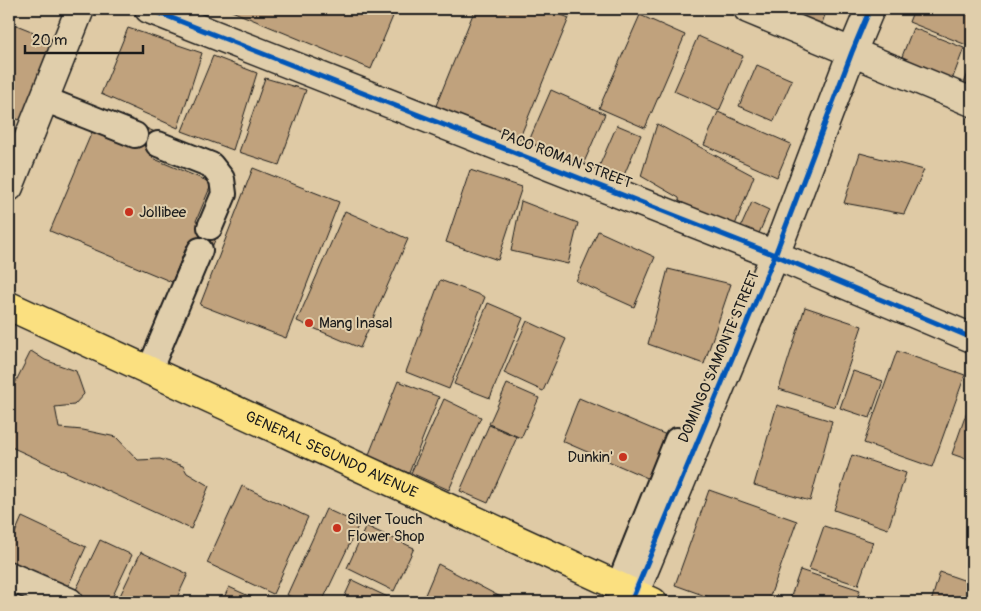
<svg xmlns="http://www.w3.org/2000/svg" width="981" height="611" viewBox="0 0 981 611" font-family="Pangolin,sans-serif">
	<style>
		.building { fill: #c0a27d; stroke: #1c1c1c }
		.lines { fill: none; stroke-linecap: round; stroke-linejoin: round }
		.service-casing { stroke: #1c1c1c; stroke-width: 28 }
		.minor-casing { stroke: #1c1c1c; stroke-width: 31 }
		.trunk-casing { stroke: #1c1c1c; stroke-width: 31 }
		.service { stroke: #e0ceab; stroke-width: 24 }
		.minor { stroke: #e0ceab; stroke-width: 28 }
		.trunk { stroke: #fbe080; stroke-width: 28 }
		.cycleway-casing { stroke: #e0ceab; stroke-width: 8 }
		.cycleway { stroke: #0057b8; stroke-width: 5 }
		.poi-dot { fill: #c8321e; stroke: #e0ceab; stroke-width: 2 }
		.labels { text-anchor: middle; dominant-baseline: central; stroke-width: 4; stroke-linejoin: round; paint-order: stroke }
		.street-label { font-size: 15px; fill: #1c1c1c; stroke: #e0ceab }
		.poi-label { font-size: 15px; fill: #1c1c1c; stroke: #e0ceab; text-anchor: start }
	</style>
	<rect width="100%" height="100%" fill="#dfcaa5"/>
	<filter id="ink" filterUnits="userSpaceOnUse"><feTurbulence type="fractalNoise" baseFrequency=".02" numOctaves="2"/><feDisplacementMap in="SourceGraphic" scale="10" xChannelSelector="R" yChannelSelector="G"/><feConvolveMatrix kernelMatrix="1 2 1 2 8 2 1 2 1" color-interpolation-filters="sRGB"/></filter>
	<g filter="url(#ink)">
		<path class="building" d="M227,9H396L371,69Z
			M475,9H547L569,18L516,147L433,113Z
			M757,9H827L819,32Z
			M914,9H972V37L969,46L909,22Z
			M640,15L685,35L645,128L599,108Z
			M9,22L61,43L30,124L9,116Z
			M128,28L202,53L178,128L101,94Z
			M913,28L964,48L949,88L898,67Z
			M698,36L743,56L719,111L674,91Z
			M213,56L257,73L233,150L182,131Z
			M972,63V95L961,91Z
			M757,65L792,80L774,121L739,106Z
			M265,78L306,90L279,165L239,152Z
			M551,90L605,114L579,174L525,150Z
			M718,112L791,144L777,177L704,145Z
			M657,124L754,176L735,225L681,215L679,198L641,176Z
			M139,125L162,135L152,158L212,183L196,221L219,231L209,254L187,245L172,282L50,231L94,127Z
			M617,125L641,135L619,187L595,176Z
			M860,153L924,170L904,214L844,203Z
			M253,168L339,202L286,338L200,305Z
			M470,170L522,187L498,260L446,242Z
			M521,201L578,223L568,264L511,251Z
			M752,202L769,210L757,238L739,231Z
			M345,211L408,239L360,348L297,321Z
			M598,231L655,257L634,307L576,281Z
			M668,269L731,284L704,364L648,344Z
			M440,280L485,297L449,389L406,372Z
			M488,303L523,318L490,398L454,384Z
			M805,307L862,326L835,407L779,389Z
			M527,321L566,339L543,391L504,373Z
			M31,351L45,360L76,371L84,394L74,405L55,407L59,428L83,430L116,437L138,460L160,459L183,466L187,473L209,486L191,529L9,446V395Z
			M897,351L965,375L932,467L864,443Z
			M853,371L883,381L870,418L840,408Z
			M398,381L439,397L409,473L368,457Z
			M507,384L539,398L521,438L489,424Z
			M972,397V461L952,454Z
			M579,398L669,436L652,480L562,441Z
			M444,399L481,417L449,490L411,473Z
			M777,405L832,421L810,501L754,485Z
			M489,425L517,437L488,503L460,491Z
			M852,455L906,473L888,529L834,510Z
			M242,486L308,517L273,594L207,563Z
			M709,490L797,521L768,602H722L675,585Z
			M326,509L359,524L322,602H304L287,595Z
			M22,517L86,547L63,597L9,571V547Z
			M366,526L414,548L394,591L347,568Z
			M824,526L873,542L858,585L809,569Z
			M100,540L132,555L110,602H91L74,594Z
			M141,552L188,574L175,602H117Z
			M438,564L510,602H422Z
			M800,570L860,590L856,602H789Z
			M940,572L972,583V602H931Z
			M352,580L398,602H342Z
			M229,587L262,602H222Z"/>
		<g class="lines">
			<defs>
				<path id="service" d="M44,99L135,135
					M158,144L211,165L222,179L224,194L210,227
					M149,371L200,250
					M618,587L677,440L695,447"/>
				<path id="minor" d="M149,9L775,255L972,338
					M748,9L972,102
					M9,187L80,9
					M9,576L69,602
					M631,602L775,255L852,52L870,9"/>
				<g id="trunk">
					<path id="s1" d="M9,306L653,602"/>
				</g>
			</defs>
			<use href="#service" class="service-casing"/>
			<use href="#minor" class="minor-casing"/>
			<use href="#trunk" class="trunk-casing"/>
			<use href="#service" class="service"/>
			<use href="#minor" class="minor"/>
			<use href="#trunk" class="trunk"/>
			<defs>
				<path id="cycleway" d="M149,9L775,255L972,338
					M631,602L775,255L852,52L870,9"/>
			</defs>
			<use href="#cycleway" class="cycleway-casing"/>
			<use href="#cycleway" class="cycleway"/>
		</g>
	</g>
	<g class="poi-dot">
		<circle cx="129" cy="212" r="5"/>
		<circle cx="309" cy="323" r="5"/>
		<circle cx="623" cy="457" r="5"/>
		<circle cx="337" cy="528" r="5"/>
	</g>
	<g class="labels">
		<g class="street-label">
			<text transform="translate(566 159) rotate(21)">PACO ROMAN STREET</text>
			<text transform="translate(719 357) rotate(-67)">DOMINGO SAMONTE STREET</text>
			<text stroke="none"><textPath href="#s1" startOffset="355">GENERAL SEGUNDO AVENUE</textPath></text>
		</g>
		<g class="poi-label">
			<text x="139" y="212">Jollibee</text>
			<text x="319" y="323">Mang Inasal</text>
			<text x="613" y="457" text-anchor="end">Dunkin'</text>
			<text x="347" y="519">Silver Touch<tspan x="347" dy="17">Flower Shop</tspan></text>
		</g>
	</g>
	<rect width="981" height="611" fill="none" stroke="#e0ceab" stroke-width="30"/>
	<rect x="15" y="15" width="951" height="581" fill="none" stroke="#1c1c1c" stroke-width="2" filter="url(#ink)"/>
	<path d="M25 45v8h118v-8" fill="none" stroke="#1c1c1c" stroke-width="2.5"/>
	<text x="32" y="45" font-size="15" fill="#1c1c1c" stroke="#e0ceab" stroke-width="4" paint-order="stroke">20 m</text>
</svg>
